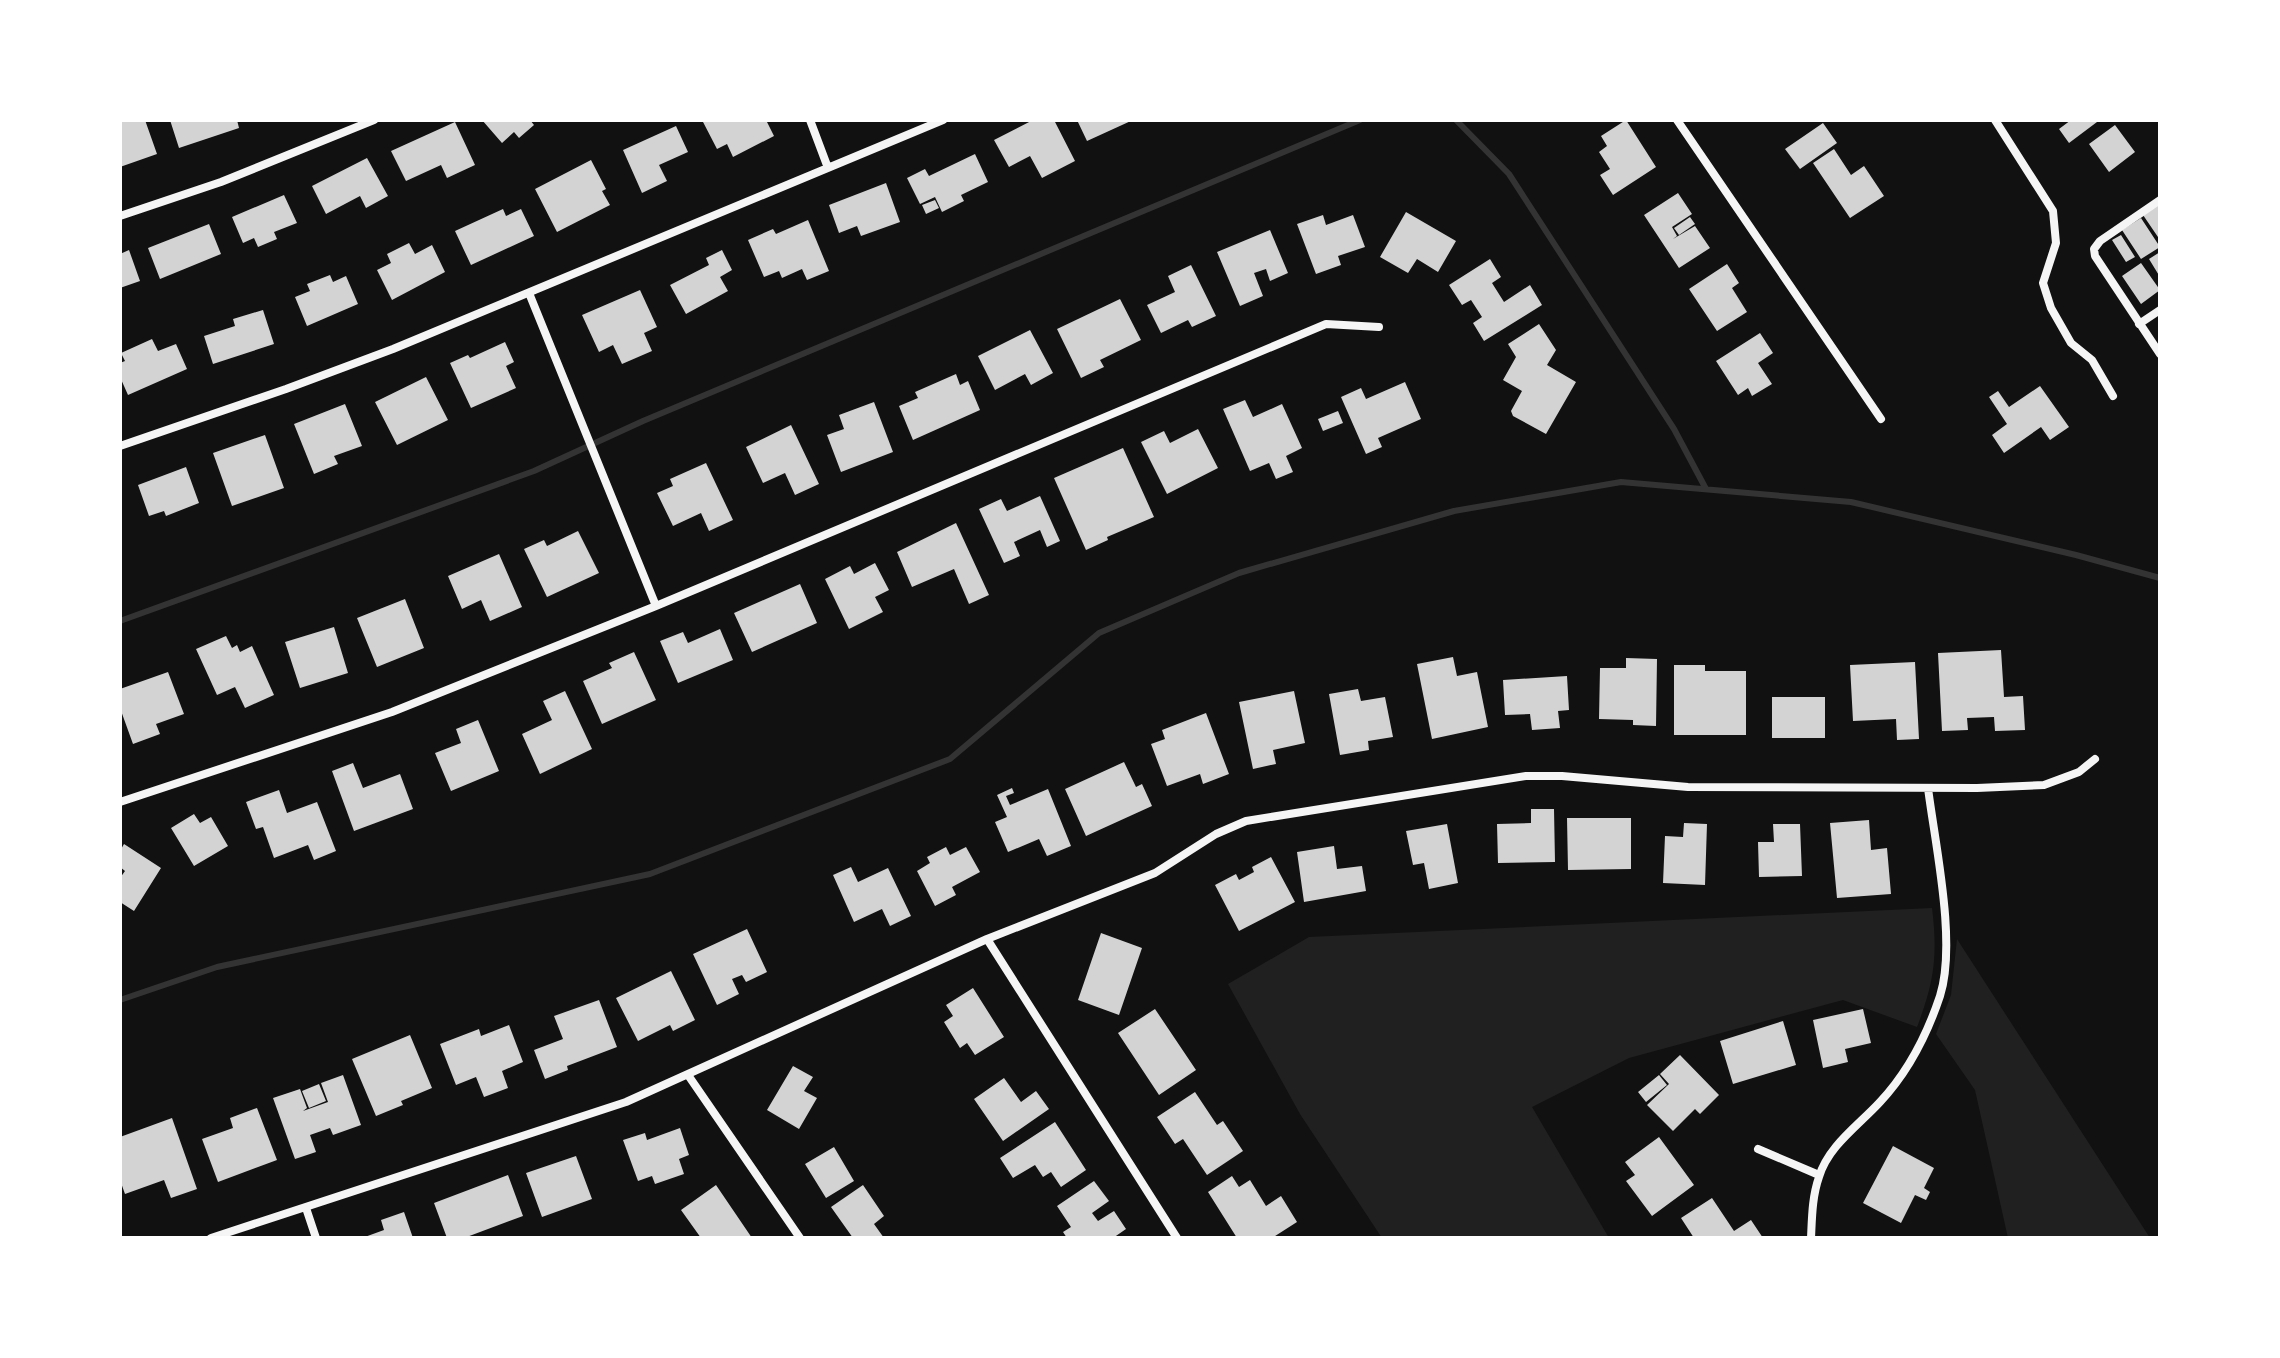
<svg xmlns="http://www.w3.org/2000/svg" width="2280" height="1358" viewBox="0 0 2280 1358" font-family="Barlow,sans-serif">
	<style>
		.green { fill: #202020 }
		.lines { fill: none; stroke-linecap: round; stroke-linejoin: round }
		.stream { stroke: #333; stroke-width: 6 }
		.building { fill: #d3d3d3 }
		.minor { stroke: #f5f5f5; stroke-width: 8 }
	</style>
	<rect width="100%" height="100%" fill="#111"/>
	<path class="green" d="M1932,908C1938,956 1934,983 1917,1027L1843,1000L1629,1058L1532,1107L1609,1238H1382L1300,1114L1228,984L1309,937Z
		M1957,939L2150,1238H2151H2008L1975,1090L1936,1034L1951,995Z"/>
	<g class="lines">
		<path class="stream" d="M1456,120L1509,174L1674,429L1706,489
			M120,621L534,471L643,421L1360,120
			M120,1000L217,967L650,874L950,759L1099,633L1239,573L1454,511L1621,482L1851,502L2076,555L2160,578"/>
	</g>
	<path class="building" d="M120,120H145L157,154L120,167Z
		M170,120H237L239,128L179,148Z
		M482,120H530L534,125L519,138L514,132L502,143Z
		M702,120H766L774,136L733,157L727,144L717,149Z
		M1033,120H1054L1075,161L1042,178L1030,156L1009,167L994,140Z
		M1077,120H1133L1087,141Z
		M1626,120L1656,167L1613,195L1600,175L1610,169L1599,152L1607,146L1601,136Z
		M2071,120H2095L2097,122L2069,143L2059,129Z
		M455,122L475,165L447,178L441,165L406,181L391,151Z
		M1823,123L1837,143L1800,169L1785,149Z
		M2115,125L2135,152L2109,172L2089,144Z
		M676,126L688,152L659,165L667,181L642,193L623,150Z
		M1834,149L1851,175L1864,166L1884,196L1850,218L1813,163Z
		M975,154L988,182L961,195L964,201L942,212L935,197L920,204L907,178L925,169L929,176Z
		M367,158L388,196L366,208L360,196L326,214L312,186Z
		M591,160L606,189L602,191L610,205L557,232L535,189Z
		M886,183L900,222L861,236L857,226L839,233L829,205Z
		M1678,193L1692,214L1672,227L1677,236L1673,239L1695,226L1710,248L1679,268L1644,215Z
		M284,195L297,223L274,232L277,239L258,247L254,238L243,243L232,217Z
		M935,200L939,208L926,214L922,205Z
		M2160,203V240L2143,215Z
		M503,209L506,216L521,209L534,236L471,265L455,231Z
		M1406,212L1456,241L1438,272L1417,259L1408,273L1380,257Z
		M1323,215L1326,225L1353,215L1365,247L1338,256L1341,265L1316,274L1297,224Z
		M1690,217L1695,224L1679,235L1674,228Z
		M2141,218L2160,247L2141,259L2122,230Z
		M808,220L829,271L807,280L802,269L782,278L779,271L764,277L748,240L773,229L776,234Z
		M209,224L221,254L160,279L148,248Z
		M1270,230L1288,273L1270,281L1266,269L1254,273L1263,296L1240,306L1217,252Z
		M2121,235L2135,257L2126,262L2112,240Z
		M409,243L415,254L432,245L445,272L392,300L377,270L391,263L387,254Z
		M129,250L140,281L120,288V254Z
		M722,250L732,270L720,277L728,291L686,314L670,285L709,265L706,258Z
		M2160,252V277L2149,259Z
		M1490,259L1501,277L1492,283L1504,302L1530,285L1542,305L1484,341L1473,323L1482,317L1471,300L1462,305L1449,285Z
		M2141,263L2160,290L2141,304L2122,276Z
		M1727,264L1739,283L1732,288L1747,312L1717,331L1689,289Z
		M1191,265L1216,316L1192,327L1188,320L1161,333L1147,305L1175,292L1168,276Z
		M330,275L333,282L346,276L358,304L307,326L295,297L310,291L307,284Z
		M640,290L657,327L644,333L652,351L622,364L613,345L599,352L582,315Z
		M1120,299L1141,340L1100,360L1104,367L1081,378L1057,329Z
		M263,310L274,344L213,364L204,336L235,326L233,319Z
		M1539,324L1556,350L1547,365L1576,382L1546,434L1513,416L1511,411L1522,391L1503,380L1516,357L1508,344Z
		M1030,330L1053,373L1031,385L1025,374L995,390L978,356Z
		M1760,333L1773,353L1758,363L1772,384L1752,396L1748,388L1738,395L1716,361Z
		M152,339L158,351L176,344L187,369L128,395L120,377V363L125,361L121,353Z
		M505,342L514,362L506,366L516,388L471,408L450,363L468,355L470,358Z
		M956,374L960,385L968,381L980,410L913,440L899,406L918,398L915,392Z
		M426,377L448,420L397,445L375,402Z
		M1405,382L1421,419L1378,438L1382,447L1366,454L1341,397L1361,388L1366,399Z
		M2040,386L2069,427L2050,440L2041,427L2004,453L1992,435L2007,424L1989,397L1998,391L2009,407Z
		M1245,400L1253,417L1282,404L1302,448L1286,456L1293,472L1276,479L1269,463L1250,471L1223,409Z
		M874,402L893,452L841,472L827,435L844,429L839,415Z
		M345,404L362,446L334,456L338,464L314,474L294,424Z
		M1338,411L1343,423L1323,431L1318,419Z
		M791,425L819,484L795,495L785,473L763,483L746,447Z
		M1198,429L1218,468L1167,494L1141,442L1164,431L1170,443Z
		M265,435L284,488L232,506L213,453Z
		M1123,448L1154,517L1107,537L1108,540L1086,550L1054,478Z
		M706,463L733,520L709,531L701,513L673,526L657,493L673,486L670,479Z
		M186,467L199,503L166,516L164,511L149,516L138,485Z
		M1040,496L1060,541L1047,547L1040,530L1014,542L1020,556L1004,563L979,509L1001,499L1007,511Z
		M956,523L989,595L969,604L954,569L912,587L897,552Z
		M578,531L599,573L547,597L524,549L544,540L547,546Z
		M499,554L522,607L490,621L481,600L462,609L448,576Z
		M875,563L889,590L875,597L883,612L849,629L825,579L850,566L854,574Z
		M800,584L817,623L752,652L734,613Z
		M405,599L424,648L377,667L357,618Z
		M334,627L348,673L300,688L285,642Z
		M720,629L733,660L678,683L660,641L683,632L688,643Z
		M226,636L232,648L237,645L240,652L252,646L274,695L245,708L235,687L217,695L196,649Z
		M2001,650L2004,697L2023,696L2025,730L1995,731L1994,717L1967,718L1968,730L1942,731L1938,653Z
		M634,652L656,700L602,724L583,681L612,668L609,663Z
		M1453,657L1457,676L1477,672L1488,727L1432,739L1417,664Z
		M1626,658L1657,659L1656,726L1633,725V720L1599,719L1600,668H1626Z
		M1915,662L1919,739L1897,740L1896,719L1853,721L1850,665Z
		M1674,665H1705V671H1746V735H1674Z
		M168,672L184,714L156,724L160,734L133,744L120,708V689Z
		M1567,676L1569,710L1558,711L1560,728L1532,730L1530,714L1505,715L1503,680Z
		M1358,689L1361,701L1385,697L1393,737L1368,741L1369,750L1340,755L1329,694Z
		M565,691L592,749L540,774L522,734L552,720L543,701Z
		M1294,691L1305,743L1273,750L1276,764L1253,769L1239,702Z
		M1772,697H1825V738H1772Z
		M1206,713L1229,774L1203,784L1200,774L1167,786L1151,744L1165,739L1162,730Z
		M478,720L499,771L451,791L435,753L461,743L456,729Z
		M1124,762L1136,787L1142,784L1152,806L1086,836L1065,789Z
		M353,763L363,788L400,774L413,809L354,831L332,771Z
		M1012,788L1014,793L1006,796L1010,805L1048,789L1071,846L1047,856L1039,839L1008,852L995,822L1007,817L997,795Z
		M279,790L287,813L317,802L336,851L314,860L308,845L274,858L263,827L256,829L246,802Z
		M1531,809H1554L1555,862L1498,863L1497,824L1531,823Z
		M194,814L200,823L211,817L228,846L194,866L171,828Z
		M1567,818H1631V869L1568,870Z
		M1869,820L1871,850L1887,848L1891,894L1837,898L1830,823Z
		M1684,823L1707,824L1705,885L1663,883L1665,836L1683,837Z
		M1447,824L1458,883L1429,889L1424,863L1413,865L1406,831Z
		M1773,824H1800L1802,876L1759,877L1758,842H1774Z
		M124,844L161,868L134,911L120,902V878L125,871L120,867V851Z
		M1334,846L1337,869L1362,866L1366,891L1304,902L1297,852Z
		M946,847L950,855L966,847L980,872L952,887L956,895L935,906L917,871L930,863L927,857Z
		M1271,857L1295,902L1239,931L1215,885L1236,874L1239,880L1254,872L1252,867Z
		M851,867L858,882L888,868L911,916L890,926L882,909L854,922L833,875Z
		M747,929L767,972L746,982L742,975L732,979L739,994L717,1005L693,954Z
		M1101,933L1142,948L1119,1015L1078,1000Z
		M671,971L695,1020L673,1031L670,1025L638,1041L616,998Z
		M973,988L1004,1037L975,1055L967,1043L960,1048L944,1022L953,1016L946,1005Z
		M599,1000L617,1047L567,1066L568,1070L545,1079L534,1050L563,1039L554,1016Z
		M1155,1009L1196,1070L1159,1095L1118,1033Z
		M1863,1009L1871,1043L1845,1049L1848,1062L1823,1068L1813,1020Z
		M1783,1021L1796,1065L1733,1084L1720,1041Z
		M509,1025L523,1062L502,1071L508,1088L484,1097L476,1077L456,1085L440,1044L479,1029L481,1036Z
		M410,1035L432,1088L401,1101L403,1105L376,1116L352,1059Z
		M1680,1055L1719,1095L1700,1114L1695,1109L1673,1131L1647,1105L1669,1084L1660,1074Z
		M793,1066L813,1077L804,1091L817,1098L799,1129L767,1110Z
		M343,1075L361,1125L333,1135L330,1128L310,1135L316,1152L295,1159L273,1098L300,1089L307,1108L303,1111L328,1102L321,1083Z
		M1659,1075L1667,1085L1646,1102L1638,1092Z
		M1004,1078L1021,1102L1036,1091L1049,1109L1003,1141L974,1099Z
		M319,1084L326,1101L309,1108L302,1091Z
		M1195,1092L1217,1125L1223,1121L1243,1151L1207,1175L1183,1139L1175,1144L1157,1117Z
		M257,1108L277,1160L218,1182L202,1139L233,1128L230,1118Z
		M172,1118L197,1189L171,1198L164,1180L125,1194L120,1180V1137Z
		M1055,1122L1086,1170L1061,1187L1051,1172L1043,1177L1035,1165L1013,1178L1000,1158Z
		M680,1128L689,1155L679,1159L684,1174L655,1184L652,1176L638,1181L623,1140L645,1133L647,1140Z
		M1659,1137L1694,1185L1652,1216L1626,1181L1635,1175L1625,1162Z
		M1893,1146L1934,1168L1924,1188L1930,1192L1926,1200L1915,1195L1901,1223L1863,1203Z
		M834,1147L854,1181L826,1198L805,1164Z
		M576,1156L592,1199L542,1217L526,1173Z
		M508,1175L523,1216L464,1238H447L434,1203Z
		M1232,1176L1239,1187L1250,1180L1266,1206L1281,1196L1297,1222L1272,1238H1237L1208,1192Z
		M1094,1181L1109,1201L1092,1213L1098,1221L1114,1211L1126,1229L1113,1238H1067L1063,1232L1071,1227L1057,1206Z
		M716,1185L752,1238H701L681,1210Z
		M863,1185L884,1216L874,1224L884,1238H853L831,1207Z
		M1712,1198L1734,1231L1751,1220L1763,1238H1694L1681,1218Z
		M404,1212L413,1238H362L384,1230L381,1220Z"/>
	<g class="lines">
		<path class="minor" d="M810,120L828,168
			M1677,120L1881,419
			M1995,120L2053,211L2056,243L2043,283L2051,308L2071,343L2092,360L2113,396
			M2160,200L2100,241L2094,249L2095,256L2160,354
			M120,216L221,182L374,120
			M529,293L656,606
			M2139,324L2160,310
			M120,446L286,389L393,349L943,120
			M120,802L392,712L656,606L1326,324L1379,327
			M987,939L1177,1238
			M688,1075L800,1238
			M1758,1149L1819,1175
			M306,1208L316,1238
			M211,1238L626,1102L987,939L1155,873L1216,834L1246,821L1526,776H1562L1688,787L1977,788L2044,785L2079,772L2095,759
			M1811,1238C1812,1218 1812,1197 1819,1177C1828,1146 1859,1125 1880,1102C1909,1071 1927,1035 1940,996C1957,943 1935,844 1928,788"/>
	</g>
	<rect width="2280" height="1358" fill="none" stroke="#ffffff" stroke-width="244"/>
</svg>
